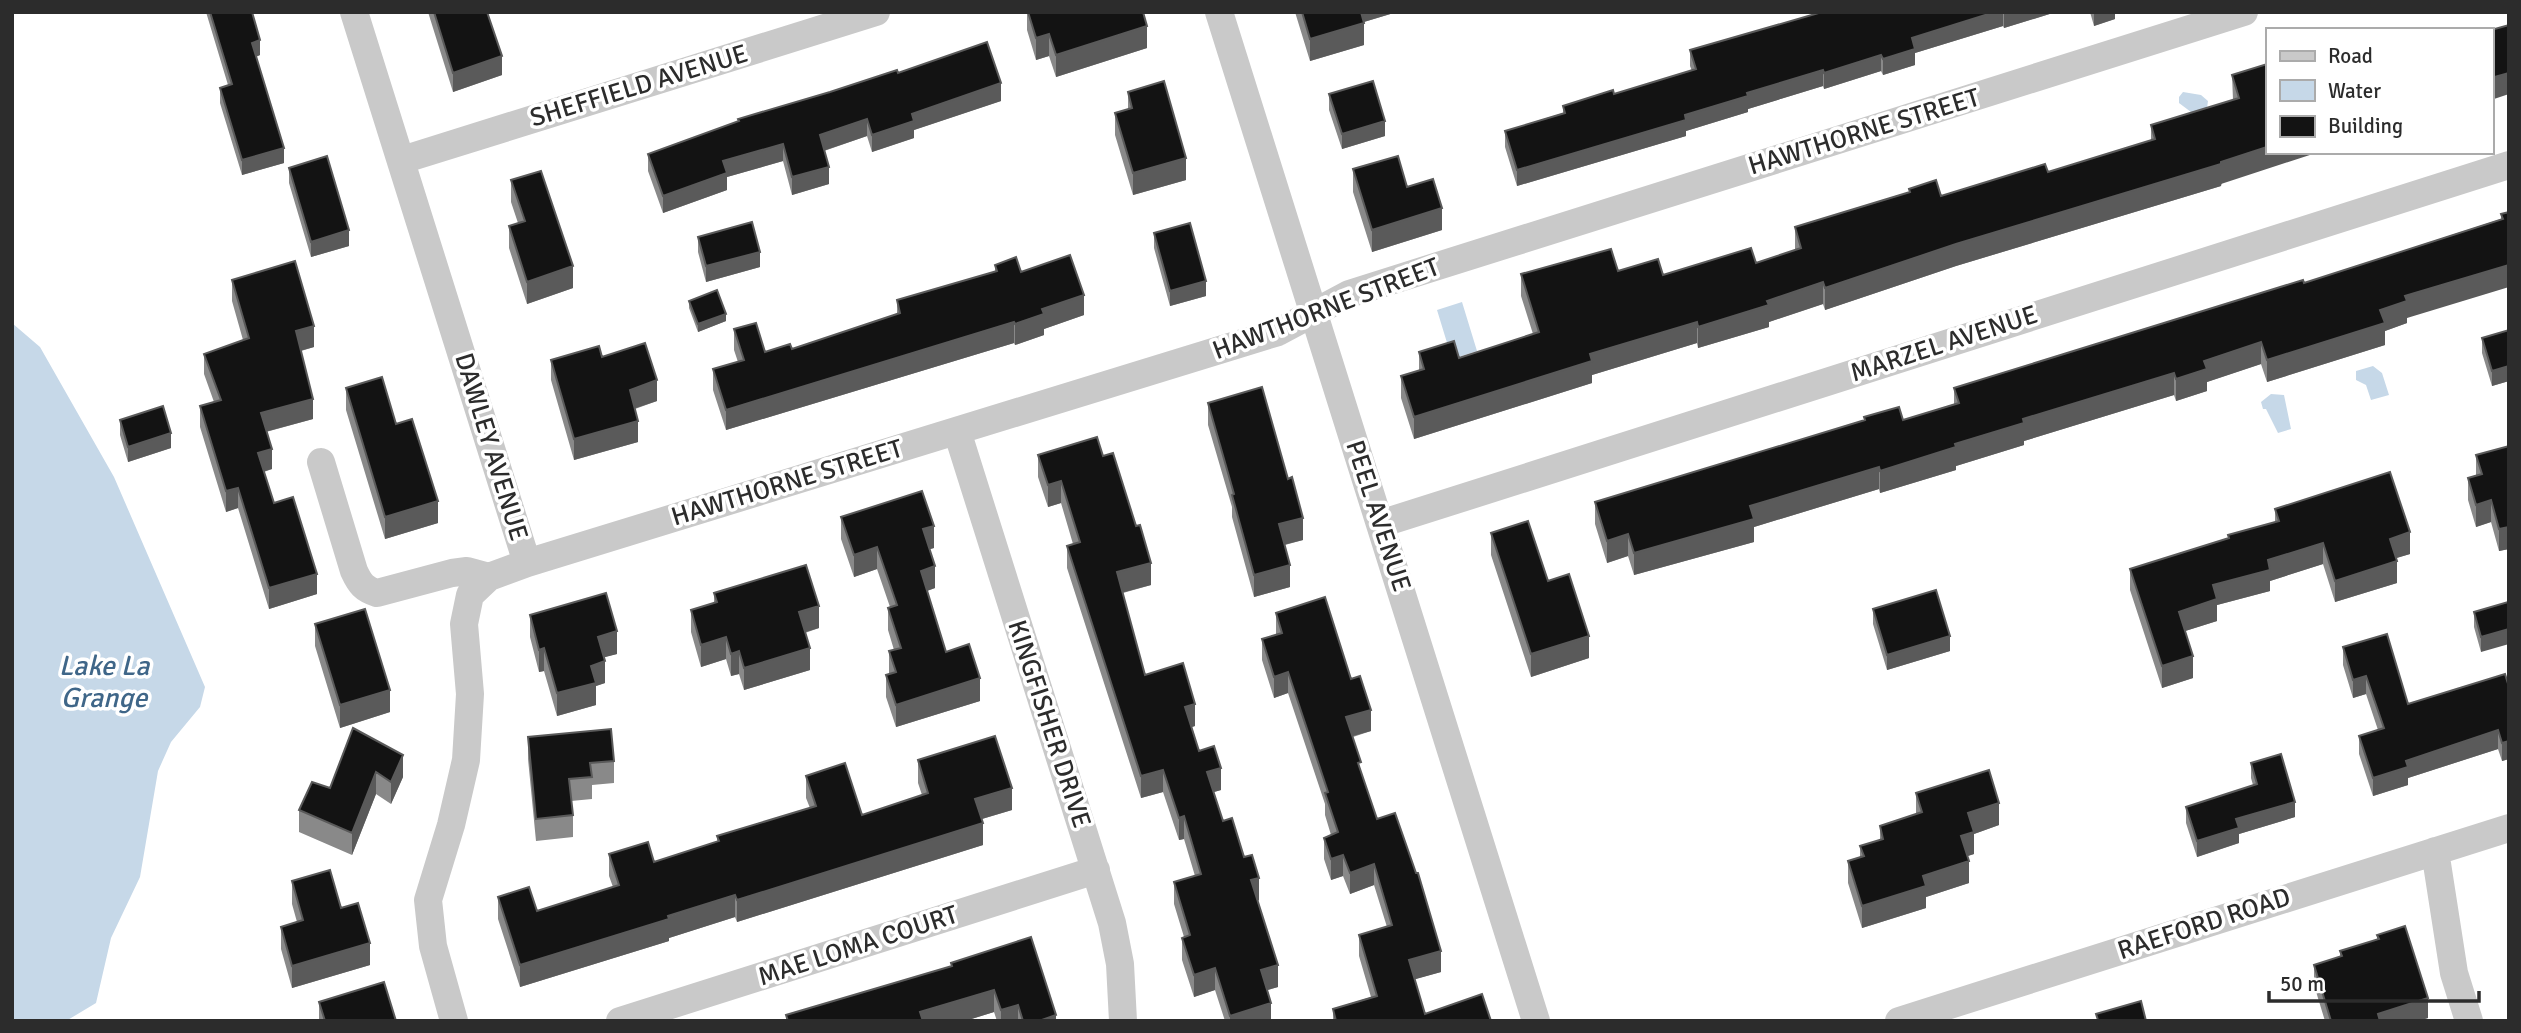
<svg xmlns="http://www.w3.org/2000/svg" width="2521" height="1033" viewBox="0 0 2521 1033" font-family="Signika,sans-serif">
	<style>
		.water { fill: #c6d8e8 }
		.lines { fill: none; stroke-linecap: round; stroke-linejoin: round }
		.minor { stroke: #c9c9c9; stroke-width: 28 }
		.wall { fill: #898989 }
		.shaded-wall { fill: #5a5a5a }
		.building { fill: #131313; stroke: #5a5a5a; stroke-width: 2 }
		.labels { text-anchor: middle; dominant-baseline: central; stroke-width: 7; stroke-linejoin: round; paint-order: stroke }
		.street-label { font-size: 26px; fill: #2c2c2c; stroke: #fff }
		.water-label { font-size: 28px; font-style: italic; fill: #3f6688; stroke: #fff }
	</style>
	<rect width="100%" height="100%" fill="#fff"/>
	<path class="water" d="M2183,92L2201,95L2208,101L2207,108L2195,115L2179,103V97Z
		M1462,302L1477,351L1452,359L1437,310Z
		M12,323L40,347L114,477L205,687L200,707L171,742L158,771L140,877L111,938L96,1003L66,1021H12Z
		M2373,366L2382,373L2389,395L2371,400L2366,385L2356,380V371Z
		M2271,394L2284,395L2291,429L2278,433L2266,409H2263L2261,402Z"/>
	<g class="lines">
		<path class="minor" d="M354,12L527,563
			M1219,12L1536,1021
			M402,160L876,12
			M957,431L1112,923L1120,964L1123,1021
			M321,462L354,571C360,584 364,589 377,593L452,573L467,571L489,577
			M1380,524L2509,165
			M2435,851L2454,973L2469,1021
			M454,1021L433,946L428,900L451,825L466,760L470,694L464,624L470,595L489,577L527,563L1278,332L1349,294L2244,12
			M620,1021L1096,870
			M1899,1021L2509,828"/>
	</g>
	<path class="wall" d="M206,12H252L260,55L256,57L284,163L242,175L220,103V88L228,85Z
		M428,12H487L502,75L453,92Z
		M1027,12H1143L1147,48L1056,77L1049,56L1036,60L1027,30Z
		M1295,12H1397L1364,22V45L1310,61Z
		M1822,12H2056L2004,28L2003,26L1915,53V65L1883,75L1881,71L1824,89L1823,86L1748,109V112L1686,131V136L1517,186L1505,147V131L1563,113V106L1614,94L1692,71L1690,66V50Z
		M2090,12H2115V19L2094,26Z
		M2267,64L2221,186L1956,266L1825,310L1823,304L1769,322V327L1698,348L1697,343L1592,375V383L1414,439L1401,398V376L1419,371V352L1459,358L1533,334L1521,296V274L1618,271L1663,275L1756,263L1795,250V227L1909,192V189L1941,196L2048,172L2151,140V125L2233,100L2232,75Z
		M898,73L1001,101L914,130V138L872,152L867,136L824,151L829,184L792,195L783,161L727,177V190L663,213L648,171V154L738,122V119Z
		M1128,92L1186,180L1133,195L1115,135V113L1128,109Z
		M1329,94L1385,136L1342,149L1329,110Z
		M289,168L349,246L311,257L289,183Z
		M1353,169L1407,187L1442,230L1372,252L1353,192Z
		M511,180L573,288L527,304L509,248V226L518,223L511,202Z
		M2509,212L2407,318V323L2385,331V345L2267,382L2261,364L2207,382V391L2176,401L2174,395L2024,441V445L1956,466V470L1880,493L1879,489L1754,527V542L1634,575L1628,556L1607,563L1595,524V502L1864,420V417L1903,420L1954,404V388L2304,283L2501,219V214Z
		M1154,233L1206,296L1170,306L1154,248Z
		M698,237L760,267L706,282L698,252Z
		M995,265L1021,272L1084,315L1044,329V335L1015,345L1014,343L726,430L713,390V369L738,362L734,350V329L765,352L792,349L897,315V300L995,272Z
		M232,280L314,347L301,351L313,419L266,432L272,469L264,472L274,503L317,594L269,609L238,508L226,512L200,427V406L214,402L204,374V354L243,340L232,301Z
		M689,301L726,321L698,332L689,308Z
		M2509,330V381L2492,386L2482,353V338Z
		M602,357L657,401L635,409L638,442L574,460L551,380V360Z
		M346,388L396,424L438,523L385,539L346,410Z
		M1208,403L1303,540L1285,545L1290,587L1254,597L1232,517V507L1208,425Z
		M120,420L171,448L128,462L120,435Z
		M2509,446V549L2499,551L2491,522L2476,527L2468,500V478L2476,475V455Z
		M1038,455L1103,456L1151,585L1123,593L1145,675L1195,726L1192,727L1199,751L1221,790L1214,792L1223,821L1244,857L1259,900L1258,901L1278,987L1267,990L1271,1021H1225L1215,990L1194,997L1182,960V938L1184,937L1174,904V882L1195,876L1184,839L1179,840L1163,792L1141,798L1067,568V546L1073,544L1061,503L1048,507L1038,477Z
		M2275,509L2410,554L2396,558L2397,583L2335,602L2323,564L2270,581V591L2217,605V621L2185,631L2193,678L2162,688L2130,590V569L2228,538V535L2275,522Z
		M841,517L934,548L930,549L935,588L927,591L946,652L980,701L896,727L886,697V675L889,674V651L894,650L888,630V608L890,607L877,569L854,577L841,539Z
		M1491,533L1548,581L1589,658L1531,677L1491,555Z
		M714,593L819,628L805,633L810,670L744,690L739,674L731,676L726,659L701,667L691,632V610L714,603Z
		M2508,602L2481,652L2474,627V612Z
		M1873,609L1950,651L1887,670L1873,624Z
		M1276,613L1351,679L1371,731L1353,737L1361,773L1377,819L1441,972L1415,979L1425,1014L1491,1021H1333V1009L1371,997L1359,956V935L1387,927L1374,885L1350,894L1343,876L1331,880L1324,859V838L1331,835L1325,815V804L1288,693L1274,698L1262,660V639L1276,635Z
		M530,615L617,654L604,657L605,683L596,686V705L557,716L544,671L539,672L530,637Z
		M315,624L390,712L340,728L315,646Z
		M2343,647L2408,704L2509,687V759L2502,761L2498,749L2408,778V785L2373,796L2359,754V736L2378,730L2366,694L2353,698L2343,665Z
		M353,728L403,777L391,804L376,794L352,855L299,832V810L330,788Z
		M528,737L614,761V783L592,785V799L571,801L573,815V837L536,841L528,759Z
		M918,760L1012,810L982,819L983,845L737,922L735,917L669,938V941L520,987L498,919V897L537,911L613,887L609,876V854L654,862L717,842V836L810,808L806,798V776L862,815L922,795L918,783Z
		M2251,763L2295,817L2239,834V843L2197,857L2186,823V807L2253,785L2251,778Z
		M1916,793L1999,825L1974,834V854L1968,856L1969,883L1926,897V908L1862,928L1848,883V861L1860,857V846L1880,840V826L1916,814Z
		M292,881L341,908L370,965L292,988L281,949V927L297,922L292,904Z
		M2377,935L2428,1018L2418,1021H2325L2314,985V965L2340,957V951L2377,940Z
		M951,963L1056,1021H997L994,1012L965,1021H786V1015L951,966Z
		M319,1002L396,1021H319Z"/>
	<path class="shaded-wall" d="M1357,12H1397L1357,24Z
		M1995,12H2003V26L1915,53V65L1883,75V59L1912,38Z
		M2004,12H2056L2004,28Z
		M2094,12H2115V19L2094,26Z
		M1364,23V45L1310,61V39Z
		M1147,26V48L1056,77V55Z
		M1049,34V56L1036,60V38Z
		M260,40V55L252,58V43Z
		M1881,55V71L1824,89V73Z
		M502,56V75L453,92V73Z
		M1823,70V86L1748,109V112L1686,131V136L1517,186V170L1685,115L1747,93Z
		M2509,73V94L2491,100V78Z
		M1001,83V101L914,130V138L872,152V135L912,114Z
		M867,119V136L820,152V135Z
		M1385,121V136L1342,149V134Z
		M783,144V161L727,177V190L663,213V196L723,161Z
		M2267,147V152H2319L2221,184V186L1956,266L1825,310V288L1956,244Z
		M284,148V163L242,175V160Z
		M1186,158V180L1133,195V173Z
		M829,167V184L792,195V177Z
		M1442,208V230L1372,252V230Z
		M349,230V246L311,257V242Z
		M760,252V267L706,282V266Z
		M2509,265V287L2407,318V323L2385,331V345L2267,382V360L2380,310L2405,296Z
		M573,266V288L527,304V282Z
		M1206,281V296L1170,306V291Z
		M1823,282V304L1769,322V327L1698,348V327L1767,301Z
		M1084,295V315L1044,329V335L1015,345V324L1042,309Z
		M726,314V321L698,332V324Z
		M1014,322V343L726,430V410Z
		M1697,322V343L1592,375V383L1414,439V417L1590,354Z
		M314,326V347L296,352V331Z
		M2261,342V364L2207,382V391L2176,401V379L2204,361Z
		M2509,366V381L2492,386V371Z
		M2174,373V395L2024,441V445L1956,466V470L1880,493V471L2023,419Z
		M657,380V401L630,410V390Z
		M313,399V419L261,433V413Z
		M638,421V442L574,460V439Z
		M171,433V448L128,462V447Z
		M272,449V469L258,473V453Z
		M1879,467V489L1754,527V542L1634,575V553L1750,506Z
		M1061,481V503L1048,507V485Z
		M238,488V508L226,512V491Z
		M2491,500V522L2476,527V505Z
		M438,501V523L385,539V517Z
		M1303,518V540L1279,546V524Z
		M934,526V548L923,551V529Z
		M2509,527V549L2499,551V529Z
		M2410,532V554L2390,560V539Z
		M1628,534V556L1607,563V541Z
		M2323,543V564L2270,581V591L2217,605V621L2179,633V612L2213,585L2268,560Z
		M877,547V569L854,577V555Z
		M2397,561V583L2335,602V581Z
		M1151,563V585L1117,594V572Z
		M1290,565V587L1254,597V575Z
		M935,566V588L921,593V571Z
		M317,574V594L269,609V588Z
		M819,606V628L799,634V612Z
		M2509,629V644L2481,652V637Z
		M617,631V654L598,659V637Z
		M1589,636V658L1531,677V654Z
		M1950,636V651L1887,670V655Z
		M726,637V659L701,667V645Z
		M544,648V671L539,672V650Z
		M810,648V670L744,690V668Z
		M739,651V674L731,676V654Z
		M2193,656V678L2162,688V666Z
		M605,661V683L596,686V705L557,716V693L591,666Z
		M1288,672V693L1274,698V677Z
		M2366,676V694L2353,698V680Z
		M980,678V701L896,727V705Z
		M390,690V712L340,728V705Z
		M1195,704V726L1185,729V707Z
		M1371,710V731L1346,738V717Z
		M2498,730V749L2408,778V785L2373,796V778L2406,761Z
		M2509,741V759L2502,761V743Z
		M403,755V777L391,804V782Z
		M1221,768V790L1207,794V772Z
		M1163,770V792L1141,798V776Z
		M376,772V794L352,855V833Z
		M1012,788V810L975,821V799Z
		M2295,802V817L2239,834V843L2197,857V841L2236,819Z
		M1999,803V825L1974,834V854L1961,858V836L1968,813Z
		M1184,816V839L1179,840V818Z
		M983,823V845L737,922V900Z
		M1343,855V876L1331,880V859Z
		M1969,861V883L1926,897V908L1862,928V906L1923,876Z
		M1374,864V885L1350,894V873Z
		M1259,878V900L1251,903V880Z
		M735,895V917L669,938V941L520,987V965Z
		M370,943V965L292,988V966Z
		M1441,951V972L1409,981V960Z
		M1278,965V987L1261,992V970Z
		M1215,968V990L1194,997V975Z
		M994,990V1012L965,1021H920V1012Z
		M2428,998V1018L2418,1021H2378V1014Z
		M1271,1003V1021H1230V1016Z
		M1018,1005V1021H1001V1010Z
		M1056,1015V1021H1039Z"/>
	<path class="building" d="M210,12H252L260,40L252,43L284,148L242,160L220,88L232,84Z
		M434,12H487L502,56L453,73Z
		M1028,12H1143L1147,26L1056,55L1049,34L1036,38Z
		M1302,12H1361L1364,23L1310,39Z
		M1822,12H1995L1912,38L1915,49L1883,59L1881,55L1824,73L1823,70L1747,93L1748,96L1685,115L1686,120L1517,170L1505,131L1565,113L1563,106L1613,90L1614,94L1696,69L1690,50Z
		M2509,25V73L2491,78V30Z
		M987,42L1001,83L912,114L914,121L872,135L867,119L820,135L829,167L792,177L783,144L723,161L727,173L663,196L648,154L739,121L738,119L830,92L897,70L898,73Z
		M2267,64V147L2221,162V164L1956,244L1825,288L1823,282L1767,301L1769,305L1698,327L1697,322L1590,354L1592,361L1414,417L1401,376L1424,369L1419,352L1454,341L1459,358L1539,332L1521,274L1611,249L1618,271L1658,259L1663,275L1751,248L1756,263L1801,248L1795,227L1910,192L1909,189L1936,180L1941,196L2045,164L2048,172L2155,139L2151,125L2239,98L2232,75Z
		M1164,81L1186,158L1133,173L1115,113L1132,108L1128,92Z
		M1373,81L1385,121L1342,134L1329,94Z
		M327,156L349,230L311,242L289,168Z
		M1398,156L1407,187L1433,179L1442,208L1372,230L1353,169Z
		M541,171L573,266L527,282L509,226L525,221L511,180Z
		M2509,212V265L2405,296L2407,301L2380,310L2385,323L2267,360L2261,342L2204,361L2207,369L2176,379L2174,373L2023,419L2024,423L1955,444L1956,447L1880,471L1879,467L1750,506L1754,519L1634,553L1628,534L1607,541L1595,502L1865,420L1864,417L1899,407L1903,420L1959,403L1954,388L2303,280L2304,283L2503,219L2501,214Z
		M752,222L760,252L706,266L698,237Z
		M1190,223L1206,281L1170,291L1154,233Z
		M1070,255L1084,295L1042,309L1044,314L1015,324L1014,322L726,410L713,369L744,360L734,329L756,323L765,352L790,344L792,349L900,313L897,300L997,271L995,265L1016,257L1021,272Z
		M295,261L314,326L296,331L313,399L261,413L272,449L258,453L274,503L293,497L317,574L269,588L238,488L226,491L200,406L221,400L204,354L249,338L232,280Z
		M717,290L726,314L698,324L689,301Z
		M2509,330V366L2492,371L2482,338Z
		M645,343L657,380L630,390L638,421L574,439L551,360L599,346L602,357Z
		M382,377L396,424L412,419L438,501L385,517L346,388Z
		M1262,387L1288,479L1292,477L1303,518L1279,524L1290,565L1254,575L1232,495L1234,494L1208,403Z
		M163,406L171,433L128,447L120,420Z
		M1097,437L1103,456L1113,453L1136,526L1140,525L1151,563L1117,572L1145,675L1183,663L1195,704L1185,707L1199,751L1214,746L1221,768L1207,772L1223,821L1232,818L1244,857L1252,855L1259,878L1251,880L1278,965L1261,970L1271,1003L1230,1016L1215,968L1194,975L1182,938L1190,935L1174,882L1201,874L1184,816L1179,818L1163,770L1141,776L1067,546L1080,542L1061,481L1048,485L1038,455Z
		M2509,446V527L2499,529L2491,500L2476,505L2468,478L2482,474L2476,455Z
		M2390,472L2410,532L2390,539L2397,561L2335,581L2323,543L2268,560L2270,570L2213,585L2217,599L2179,612L2193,656L2162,666L2130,569L2229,538L2228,535L2279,521L2275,509Z
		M922,491L934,526L923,529L935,566L921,571L946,652L969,644L980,678L896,705L886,675L896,672L889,651L901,648L888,608L897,605L877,547L854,555L841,517Z
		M1528,521L1548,581L1569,574L1589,636L1531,654L1491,533Z
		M806,565L819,606L799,612L810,648L744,668L739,651L731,654L726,637L701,645L691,610L717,602L714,593Z
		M1936,590L1950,636L1887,655L1873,609Z
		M606,593L617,631L598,637L605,661L591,666L596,683L557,693L544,648L539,650L530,615Z
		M1325,597L1351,679L1360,676L1371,710L1346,717L1361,762L1358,763L1377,819L1395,813L1416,873H1418L1441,951L1409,960L1425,1014L1482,994L1491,1021H1336L1333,1009L1377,996L1359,935L1392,925L1374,864L1350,873L1343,855L1331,859L1324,838L1338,832L1325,793L1328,792L1288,672L1274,677L1262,639L1282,633L1276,613Z
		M2508,602L2509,629L2481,637L2474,612Z
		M365,609L390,690L340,705L315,624Z
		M2387,634L2408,704L2505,674L2509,687V741L2502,743L2498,730L2406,761L2408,767L2373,778L2359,736L2384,728L2366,676L2353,680L2343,647Z
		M353,728L403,755L391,782L376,772L352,833L299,810L312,782L330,788Z
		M611,729L614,761L590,763L592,777L569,779L573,815L536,819L528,737Z
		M995,736L1012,788L975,799L983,823L737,900L735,895L668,916L669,919L520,965L498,897L529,887L537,911L619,885L609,854L648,842L654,862L719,841L717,836L816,806L806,776L845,763L862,815L928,793L918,760Z
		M2281,754L2295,802L2236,819L2239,828L2197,841L2186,807L2257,784L2251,763Z
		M1989,770L1999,803L1968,813L1974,832L1961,836L1969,861L1923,876L1926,886L1862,906L1848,861L1864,856L1860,846L1883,839L1880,826L1922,812L1916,793Z
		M330,870L341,908L358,903L370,943L292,966L281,927L303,920L292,881Z
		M2405,926L2428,998L2378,1014L2380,1021H2331L2314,965L2342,956L2340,951L2379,939L2377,935Z
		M1031,937L1056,1015L1039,1021H1023L1018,1005L1001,1010L994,990L920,1012L923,1021H788L786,1015L952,966L951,963Z
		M384,982L396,1021H325L319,1002Z
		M2141,1001L2146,1021H2095L2098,1020L2096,1014Z"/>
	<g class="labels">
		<g class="street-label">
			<text transform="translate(639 86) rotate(-17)">SHEFFIELD AVENUE</text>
			<text transform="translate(1864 132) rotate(-17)">HAWTHORNE STREET</text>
			<text transform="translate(1326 309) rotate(-21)">HAWTHORNE STREET</text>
			<text transform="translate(1944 344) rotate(-18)">MARZEL AVENUE</text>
			<text transform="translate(491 447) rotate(73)">DAWLEY AVENUE</text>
			<text transform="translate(787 483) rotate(-17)">HAWTHORNE STREET</text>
			<text transform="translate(1378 516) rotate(72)">PEEL AVENUE</text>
			<text transform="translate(1049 724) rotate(72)">KINGFISHER DRIVE</text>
			<text transform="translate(2204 924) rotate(-18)">RAEFORD ROAD</text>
			<text transform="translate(858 946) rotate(-18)">MAE LOMA COURT</text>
		</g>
		<g class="water-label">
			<text x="104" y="666">Lake La<tspan x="104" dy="32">Grange</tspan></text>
		</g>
	</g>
	<rect width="2521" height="1033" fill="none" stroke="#2c2c2c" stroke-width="28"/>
	<rect x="2266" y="28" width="228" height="126" fill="#ffffff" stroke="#ababab" stroke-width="2"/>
	<rect x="2280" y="51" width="35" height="10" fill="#c9c9c9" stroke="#ababab" stroke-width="2"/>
	<text x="2328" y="63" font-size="21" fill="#2c2c2c">Road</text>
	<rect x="2280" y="80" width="35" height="21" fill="#c6d8e8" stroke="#ababab" stroke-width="2"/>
	<text x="2328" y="98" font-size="21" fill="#2c2c2c">Water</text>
	<rect x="2280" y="116" width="35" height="21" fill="#131313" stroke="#ababab" stroke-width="2"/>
	<text x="2328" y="133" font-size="21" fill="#2c2c2c">Building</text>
	<path d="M2269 991v10h210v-10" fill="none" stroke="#2c2c2c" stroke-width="3.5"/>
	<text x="2280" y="991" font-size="21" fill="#2c2c2c" stroke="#ffffff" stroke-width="5" paint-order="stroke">50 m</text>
</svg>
